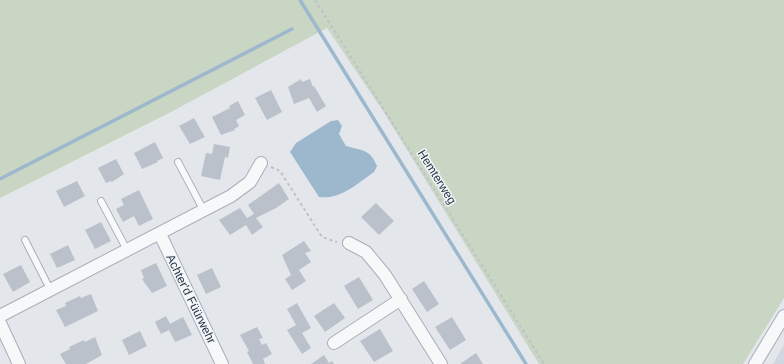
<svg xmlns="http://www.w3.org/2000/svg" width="784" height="364" viewBox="0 0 784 364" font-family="Arial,sans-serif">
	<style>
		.built { fill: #d1d7de }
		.green { fill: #cad6c4 }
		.water { fill: #9db8cd }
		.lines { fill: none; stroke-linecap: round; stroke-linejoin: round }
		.stream { stroke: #9db8cd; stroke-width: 3.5 }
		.building { fill: #bac1ca }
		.service-casing { stroke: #a8aeb7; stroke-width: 8 }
		.minor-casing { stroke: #a8aeb7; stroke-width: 14 }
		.path { stroke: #bec2c8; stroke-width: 2; stroke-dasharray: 3 3; stroke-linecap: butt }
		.service { stroke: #f7f8fa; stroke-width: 6 }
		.minor { stroke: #f7f8fa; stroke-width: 12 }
		.labels { text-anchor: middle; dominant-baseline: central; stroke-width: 3; stroke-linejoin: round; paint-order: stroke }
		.street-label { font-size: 12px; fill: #2a3646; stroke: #f3f6f9 }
	</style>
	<rect width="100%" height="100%" fill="#e3e7ec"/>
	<path class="built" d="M784,344V364H773Z"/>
	<path class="green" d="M0,0H784V298L743,364H539L383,111L327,28L171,112L0,198Z"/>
	<path class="water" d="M338,120L342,126L339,134L346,146C363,151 370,149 377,166L374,172C357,184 340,200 319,197L290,152L296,143L331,121Z"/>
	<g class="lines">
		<path class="stream" d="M300,0L526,364
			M0,179L292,29"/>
	</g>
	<path class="building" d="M301,79L302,82L310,79L313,87L314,86L326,106L317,112L309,98L294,104L288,87Z
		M271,90L282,112L267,120L255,98Z
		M238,101L245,115L236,120L239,126L234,129L235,130L221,135L212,117L230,108L229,106Z
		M194,118L205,137L190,144L179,126Z
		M155,142L163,158L157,161L158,162L142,169L134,153Z
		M214,144L230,147L228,158L225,157L220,180L201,176L206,153L212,154Z
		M116,159L124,174L112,182L111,181L106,183L98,168Z
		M77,181L85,196L64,207L56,191Z
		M279,183L289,199L276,208L256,218L263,227L252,235L246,225L230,235L219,220L240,208L247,218L254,214L248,205Z
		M139,190L153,219L139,226L134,216L123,222L116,209L124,205L121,199Z
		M376,203L394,221L379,235L361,217Z
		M101,222L111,241L95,249L85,230Z
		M304,241L311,251L305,253L311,262L299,270L306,281L292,290L285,279L291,275L282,255Z
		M68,245L75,260L57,268L50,254Z
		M156,263L167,286L152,293L142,279L144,278L141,270Z
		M21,265L30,282L13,292L3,274Z
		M212,268L221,287L206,294L197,275Z
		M359,277L373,300L358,309L344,286Z
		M424,281L439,304L427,312L412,289Z
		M91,294L98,311L65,327L56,310L66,306L65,303L80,296L81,298Z
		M297,303L311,328L302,333L311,348L302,354L287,330L296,325L287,309Z
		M334,303L345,318L325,332L314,316Z
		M166,316L170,324L183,317L192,335L175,342L169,330L161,334L155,322Z
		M452,317L466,340L450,350L435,327Z
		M257,327L263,338L259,339L262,345L266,343L272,354L263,359L265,364H253L247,352L249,351L240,335Z
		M380,329L393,351L374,362L360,341Z
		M140,331L147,346L129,355L122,340Z
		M95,337L102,355L86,364H66L64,361L60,354L70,349L69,347L84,340L85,342Z
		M476,353L483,364H460Z
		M324,355L329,363L332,361L334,364H311Z"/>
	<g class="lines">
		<defs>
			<path id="service" d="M178,162L204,211
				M101,201L127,250
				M25,240L51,291"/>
			<path id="minor" d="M160,234L222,364
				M349,243L366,252L385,275L441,364
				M0,316L231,196L250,182L261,163
				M0,323L19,364
				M334,343L401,299
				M755,364L784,316"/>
		</defs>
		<use href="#service" class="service-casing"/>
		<use href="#minor" class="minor-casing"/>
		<path class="path" d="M315,0L544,364
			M271,167L280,171L322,237L337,242"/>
		<use href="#service" class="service"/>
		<use href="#minor" class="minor"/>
	</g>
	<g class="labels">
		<g class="street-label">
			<text transform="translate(437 177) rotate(58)">Hemterweg</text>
			<text transform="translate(191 299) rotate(64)">Achter'd Füürwehr</text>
		</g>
	</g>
</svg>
